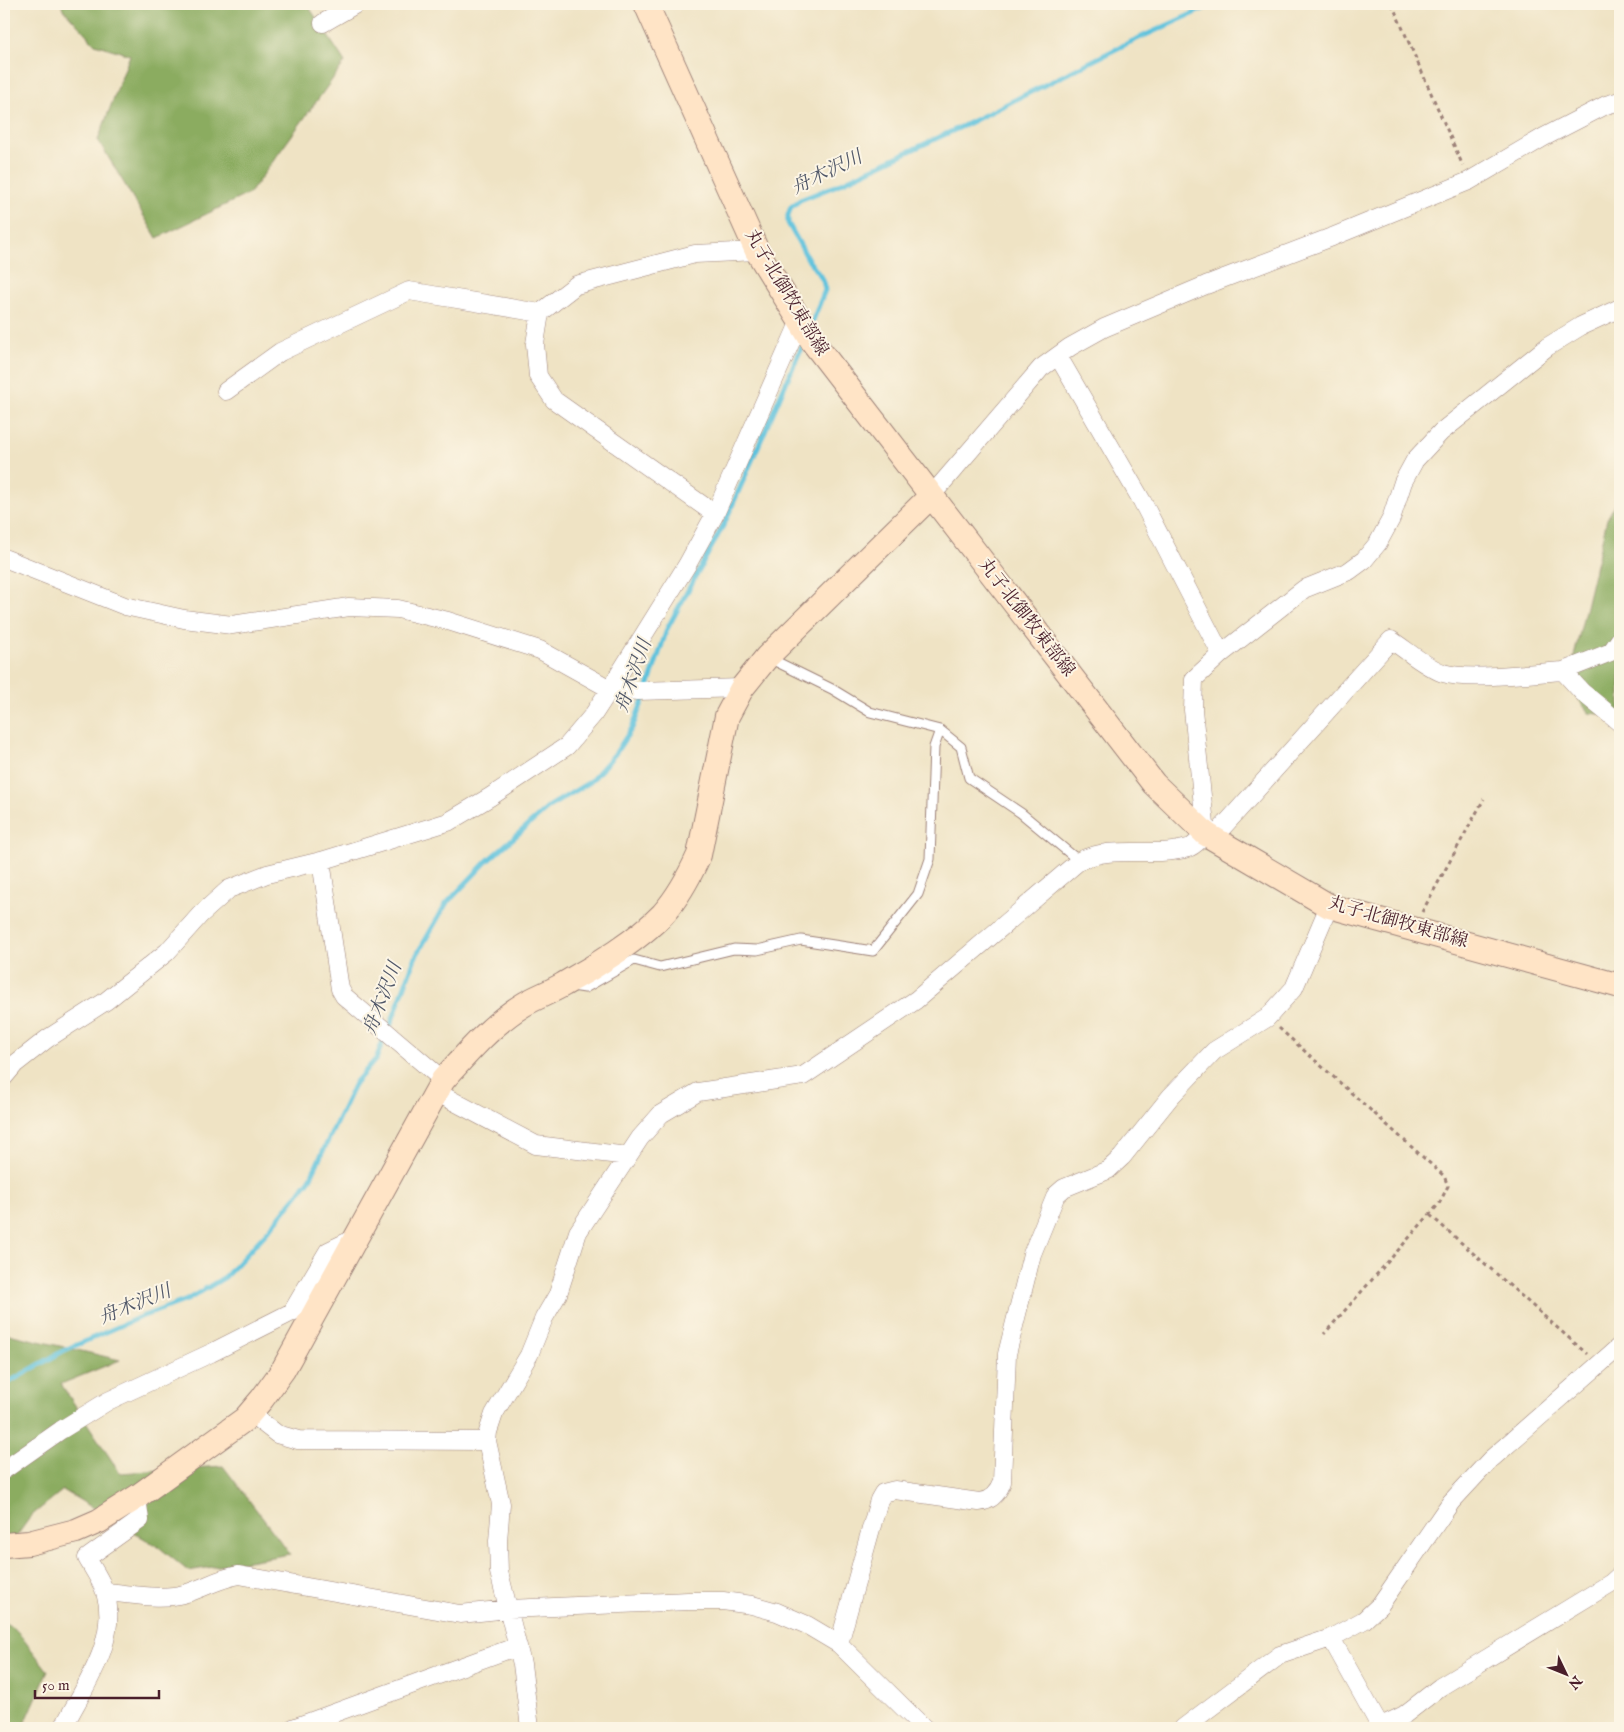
<svg xmlns="http://www.w3.org/2000/svg" width="1624" height="1732" viewBox="0 0 1624 1732" font-family="'IM FELL English','Noto Serif JP',serif">
	<style>
		.forest { fill: #8bac60; stroke: #6a6646 }
		.lines { fill: none; stroke-linecap: round; stroke-linejoin: round }
		.stream { stroke: #5fc2dd; stroke-width: 5 }
		.lane-casing { stroke: #9c8178; stroke-width: 11 }
		.street-casing { stroke: #9c8178; stroke-width: 19 }
		.secondary-casing { stroke: #9c8178; stroke-width: 26 }
		.path { stroke: #9c8178; stroke-width: 3; stroke-dasharray: 4 4; stroke-linecap: butt }
		.lane { stroke: #fff; stroke-width: 9 }
		.street { stroke: #fff; stroke-width: 18 }
		.secondary { stroke: #ffe4c6; stroke-width: 24 }
		.labels { text-anchor: middle; dominant-baseline: central; stroke-width: 4; stroke-linejoin: round; paint-order: stroke }
		.street-label { font-size: 18px; fill: #4a1f2b; stroke: #fcf5e5 }
		.water-label { font-size: 19px; font-style: italic; fill: #515869; stroke: #fcf5e5 }
	</style>
	<rect width="100%" height="100%" fill="#fcf5e5"/>
	<filter id="ink" filterUnits="userSpaceOnUse"><feTurbulence type="fractalNoise" baseFrequency=".02" numOctaves="2"/><feDisplacementMap in="SourceGraphic" scale="10" xChannelSelector="R" yChannelSelector="G"/><feConvolveMatrix kernelMatrix="1 2 1 2 8 2 1 2 1" color-interpolation-filters="sRGB"/></filter>
	<filter id="wash" filterUnits="userSpaceOnUse"><feTurbulence type="fractalNoise" baseFrequency=".0096" numOctaves="4" result="noise"/><feDisplacementMap in="SourceGraphic" scale="20" xChannelSelector="R" yChannelSelector="G"/><feGaussianBlur stdDeviation="1.12" result="paint"/><feColorMatrix in="noise" values="0 0 0 0 0 0 0 0 0 0 0 0 0 0 0 0 0 1.4 0 .05"/><feComposite in="paint" operator="in"/></filter>
	<g filter="url(#wash)">
		<rect width="100%" height="100%" fill="#efe3c4"/>
		<path class="forest" d="M61,4H307L345,62L250,193L157,238L98,140L130,55L95,44L63,9Z
			M1620,495V716L1589,713L1576,696L1571,669L1607,519Z
			M4,1333L120,1360L61,1384L120,1473L223,1466L290,1554L188,1571L160,1548L63,1490L31,1516L4,1554Z
			M4,1622L17,1631L48,1671L23,1728H4Z"/>
		<g class="lines">
			<path class="stream" d="M811,325L825,290L823,280L809,261L788,223V215L791,207L800,200L835,186L963,126L1126,44L1214,4
				M648,687L667,629L725,522L804,342
				M389,1029L415,958L446,904L486,862L550,806L590,782L615,754L632,728L645,695
				M4,1385L63,1351L138,1318L187,1300L225,1277L268,1231L310,1179L355,1083L376,1059L385,1036"/>
		</g>
	</g>
	<g filter="url(#ink)">
		<g class="lines">
			<defs>
				<path id="lane" d="M769,658L832,689L870,712L940,730L961,747L969,778L1021,813L1079,861
					M572,986L585,988L634,960L660,967L734,949L757,950L801,940L873,951L918,894L930,859L934,747L940,730"/>
				<path id="street" d="M323,23L356,4
					M540,313L535,344L538,376L554,400L715,514
					M226,391L280,352L409,291L540,313L576,285L695,254L757,251
					M931,496L1041,368L1070,347L1104,328L1206,285L1332,237L1469,181L1544,137L1606,105L1620,101
					M4,558L125,606L184,619L232,625L349,607L398,609L448,621L540,650L610,689L638,691L742,688
					M1221,654L1304,589L1349,571L1364,560L1378,543L1391,519L1403,482L1415,460L1441,432L1547,347L1581,326L1620,308
					M1563,671L1611,652L1620,639
					M1213,838L1391,640C1408,651 1424,666 1443,673C1468,681 1534,673 1563,671L1582,692L1620,723
					M321,861L340,989L344,996L443,1080
					M4,1077L15,1064L47,1039L106,1001L167,952L200,915L229,889L267,874L321,861L448,822L490,797L567,746L593,715L610,689L687,565L715,514L800,321
					M436,1092L536,1145L628,1156
					M250,1413L277,1434L298,1440L487,1441
					M4,1470L61,1430L108,1401L211,1353L292,1312L328,1251L353,1239
					M105,1592C132,1594 162,1601 187,1593C206,1587 220,1578 239,1575L460,1614L509,1609L688,1601H723L752,1605L777,1612L807,1625L839,1644L924,1728
					M1331,1638L1380,1726
					M839,1644L879,1500L883,1493L895,1490L979,1502C991,1501 998,1493 1002,1482L1007,1354L1032,1254L1056,1195L1064,1188L1108,1170L1122,1157L1171,1096L1214,1051L1267,1018L1294,988L1329,906
					M63,1728C83,1688 120,1640 105,1592C101,1580 93,1569 87,1558L140,1520L137,1497
					M293,1728L518,1646
					M530,1728L522,1664L499,1572L498,1541L501,1504L487,1441L488,1432L494,1414L529,1355L544,1318L558,1294L578,1232L640,1138L661,1114L698,1092L803,1076L916,1000L1079,861C1114,844 1152,858 1188,848C1194,847 1201,838 1206,834L1193,710L1194,679L1221,654L1142,501L1058,356
					M1183,1728L1280,1655L1331,1638L1364,1620L1380,1605L1451,1502L1490,1460L1620,1346
					M1377,1728L1404,1715L1440,1687L1611,1583L1620,1575"/>
				<path id="secondary" d="M646,4L757,251L813,342L1154,784L1206,834L1329,906L1620,986
					M4,1545L29,1543L76,1531L99,1521L137,1497L245,1419L262,1399L283,1370L443,1080C467,1053 492,1024 523,1005C536,997 551,992 564,984C595,967 639,939 663,914C678,897 690,875 699,855L727,716L742,688L767,657L931,496"/>
			</defs>
			<use href="#lane" class="lane-casing"/>
			<use href="#street" class="street-casing"/>
			<use href="#secondary" class="secondary-casing"/>
			<path class="path" d="M1392,4L1463,166
				M1422,912L1484,799
				M1279,1028L1444,1176L1448,1186L1439,1204L1324,1334
				M1430,1215L1587,1354"/>
			<use href="#lane" class="lane"/>
			<use href="#street" class="street"/>
			<use href="#secondary" class="secondary"/>
		</g>
	</g>
	<g class="labels">
		<g class="street-label">
			<text transform="translate(786 293) rotate(59)">丸子北御牧東部線</text>
			<text transform="translate(1026 618) rotate(52)">丸子北御牧東部線</text>
			<text transform="translate(1398 923) rotate(16)">丸子北御牧東部線</text>
		</g>
		<g class="water-label">
			<text transform="translate(827 173) rotate(-26)">舟木沢川</text>
			<text transform="translate(634 676) rotate(-71)">舟木沢川</text>
			<text transform="translate(383 999) rotate(-69)">舟木沢川</text>
			<text transform="translate(135 1305) rotate(-22)">舟木沢川</text>
		</g>
	</g>
	<rect width="1624" height="1732" fill="none" stroke="#fcf5e5" stroke-width="20"/>
	<g transform="translate(1566 1674) rotate(133)" stroke="#fcf5e5" stroke-width="4" paint-order="stroke">
	<path d="M0-4L9 19L0 12L-9 19Z" fill="#4a1f2b"/>
	<text y="-8" font-size="14" font-weight="bold" text-anchor="middle" fill="#4a1f2b">N</text>
	</g>
	<path d="M35 1690v8h124v-8" fill="none" stroke="#4a1f2b" stroke-width="2.5"/>
	<text x="42" y="1690" font-size="15" fill="#4a1f2b" stroke="#fcf5e5" stroke-width="4" paint-order="stroke">50 m</text>
</svg>
